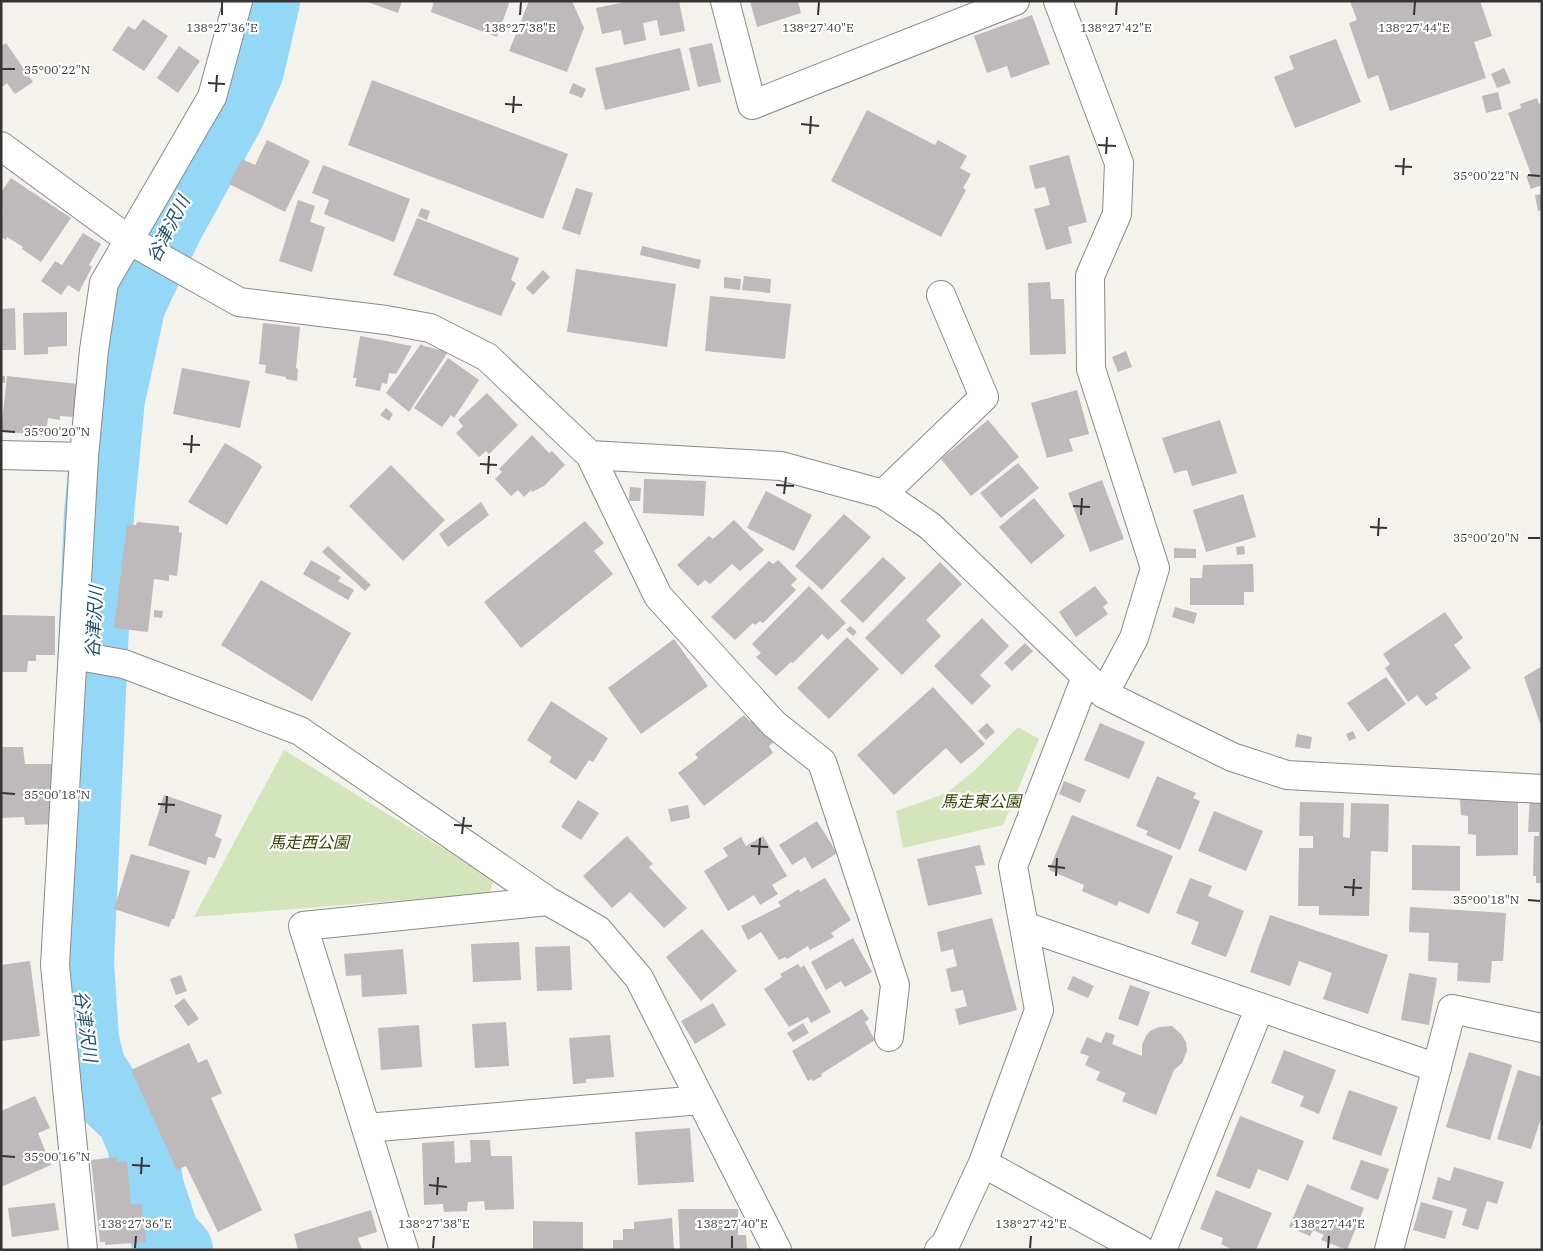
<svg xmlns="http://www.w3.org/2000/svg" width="1543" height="1251" viewBox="0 0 1543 1251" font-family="'IBM Plex Serif','Noto Sans JP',serif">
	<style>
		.green { fill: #d4e5bc }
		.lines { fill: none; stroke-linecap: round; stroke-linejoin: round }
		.river { stroke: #94d7f7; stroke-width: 70 }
		.building { fill: #beb9bb }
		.minor-casing { stroke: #8b8a85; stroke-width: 30 }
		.minor { stroke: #fff; stroke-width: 28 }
		.ticks { fill: none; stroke: #363534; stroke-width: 2 }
		.labels { text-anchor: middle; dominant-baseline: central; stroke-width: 4.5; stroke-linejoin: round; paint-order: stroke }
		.park-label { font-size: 16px; font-style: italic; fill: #334706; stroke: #fff }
		.water-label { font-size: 18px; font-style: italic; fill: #1c5168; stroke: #fff }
		.ticks-label { font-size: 12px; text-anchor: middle; fill: #363534; stroke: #fff; stroke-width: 4.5; stroke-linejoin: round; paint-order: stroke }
	</style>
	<rect width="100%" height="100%" fill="#f3f2ed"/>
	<path class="green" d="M1018,727L1039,739L1003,825L903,848L896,811L947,793L974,771Z
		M284,750L493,879L490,893L194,917Z"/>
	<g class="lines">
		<path class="river" d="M178,1250L165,1236L149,1188L142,1143L131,1117L108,1095L91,1069L84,1040L79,962L99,514L110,399L131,303L168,226L229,115L249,70L265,1"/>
	</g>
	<path class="building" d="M365,1H402L398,13Z
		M434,1H510L497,37L431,12Z
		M529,1H572L584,28L567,72L509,51Z
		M630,1H679L685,31L660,36L657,20L643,23L646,40L624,45L621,30L602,34L596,8Z
		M750,1H798L801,13L757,27Z
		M1350,1H1480L1492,36L1474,42L1486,78L1390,111L1378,75L1368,79L1349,23L1357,20Z
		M1032,15L1050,64L1011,78L1007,66L987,73L974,36Z
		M143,19L168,36L144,71L112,50L128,26L135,30Z
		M1336,39L1361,102L1295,128L1274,77L1294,69L1289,56Z
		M6,43L33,82L15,94L7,83L1,88V46Z
		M712,43L721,82L698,87L689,48Z
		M179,46L200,61L178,93L157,78Z
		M680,48L690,90L605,110L595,68Z
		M1504,68L1511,83L1497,88L1491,74Z
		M372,80L568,154L543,219L348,145Z
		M573,83L586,89L582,98L569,93Z
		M1498,92L1502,109L1486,113L1482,96Z
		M1537,98L1539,104L1542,102V185L1531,189L1526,176L1531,174L1508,113L1521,108L1520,104Z
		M867,110L935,145L938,140L967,156L960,168L971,174L963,188L966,190L941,237L831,181Z
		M267,140L310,161L285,212L229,184L242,159L255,165Z
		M1069,155L1087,222L1068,227L1072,243L1046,250L1034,209L1050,205L1045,187L1035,189L1029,166Z
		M323,165L410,199L394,242L324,214L329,200L312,193Z
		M11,178L71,218L41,262L22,249L23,247L7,237L6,240L1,237V213L3,210L1,208V192Z
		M576,188L593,193L580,235L562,229Z
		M1542,194V210L1538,211L1535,195Z
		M298,200L315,206L310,222L325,227L312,272L279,261Z
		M421,208L430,211L427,220L418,216Z
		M417,218L519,258L511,280L516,283L501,316L393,275Z
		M83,233L101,244L89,265L92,267L79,292L68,285L61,295L41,281L55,261L62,265Z
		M642,246L701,260L699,269L640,255Z
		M576,269L676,284L667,347L567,332Z
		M543,270L550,277L533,295L526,288Z
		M744,276L771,279L770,293L742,290Z
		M724,277L741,279L740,290L724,288Z
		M1050,282L1051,299H1064L1066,354L1030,355L1028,283Z
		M710,296L791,304L785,359L705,351Z
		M15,308L16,350H1V309Z
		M67,312V346L48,347V354L24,355L23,313Z
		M263,323L300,327L296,368L298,369L297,381L286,379V377L265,373L266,365L259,364Z
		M360,336L412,346L396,374L389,373L387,384L382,383L380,391L355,386L357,378H353Z
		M421,344L424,346L448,352L409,412L386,393Z
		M1126,351L1132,367L1118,372L1112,357Z
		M448,358L479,380L454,418L451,415L442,427L414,408Z
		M182,368L250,381L240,428L173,414Z
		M1,376H5V383H1Z
		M7,376L78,384L75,417L60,416V420L48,418L46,436L1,431Z
		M1077,390L1089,434L1069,439L1073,451L1047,458L1031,403Z
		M487,393L518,425L489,454L486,451L479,457L456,433L463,426L458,420Z
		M386,408L393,414L389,421L380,415Z
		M988,420L1019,457L971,496L941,459Z
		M1220,420L1237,473L1192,486L1187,470L1174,473L1162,438Z
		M532,435L549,453L552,451L565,465L544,486L532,492L531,490L524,497L518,490L511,496L495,479L502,472L499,469Z
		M225,443L260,464L262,467L227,525L188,502Z
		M1018,463L1039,488L1001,518L980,493Z
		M391,465L445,520L403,561L349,506Z
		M644,479L706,481L704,516L643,513Z
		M1102,480L1124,539L1090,552L1068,493Z
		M630,487L641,488L640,501H629Z
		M766,491L812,515L794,551L747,528Z
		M1243,494L1256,537L1206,552L1193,510Z
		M1034,498L1065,536L1031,564L999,527Z
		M481,502L489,515L448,547L439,534Z
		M844,514L871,537L822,590L795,566Z
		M734,520L764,550L740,571L732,564L710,584L705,580L698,586L677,565L709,536L713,539Z
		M585,521L604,543L594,551L613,574L521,648L484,602Z
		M137,522L179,526V532L182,533L177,576L169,575V581L154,579L148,632L114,628L127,525H136Z
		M328,546L371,585L365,591L322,552Z
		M1244,546L1245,554L1237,555L1236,547Z
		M1174,548L1196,549V558H1174Z
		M883,557L906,578L863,623L840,601Z
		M311,560L341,577L338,581L354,590L348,600L303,574Z
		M778,560L797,579L791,585L796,590L763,623L760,621L755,625L753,623L735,640L711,617L769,561L773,564Z
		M940,562L962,584L926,620L941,636L902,675L865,638Z
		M1253,564L1254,592H1244V605H1190V578H1202L1203,565Z
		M261,580L351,633L312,701L221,645Z
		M809,586L846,623L828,640L822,634L793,663L791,662L776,676L756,657L761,653L752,644Z
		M1095,586L1108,603L1103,607L1108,614L1076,637L1059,612Z
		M1175,607L1197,613L1194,624L1172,617Z
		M154,610L163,611L162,618L154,617Z
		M1445,612L1463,638L1454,645L1471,668L1435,694L1438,698L1426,706L1417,695L1408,702L1385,668L1390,664L1383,654Z
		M1,615L55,616V655H36V661H28L27,672H1Z
		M982,618L1009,646L980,675L991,686L972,705L934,666Z
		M850,626L857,632L853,636L846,630Z
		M847,637L879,669L829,719L797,688Z
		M674,639L708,686L641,734L608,688Z
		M1025,643L1033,651L1012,671L1004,663Z
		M1542,666V726H1541L1524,677Z
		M1386,677L1406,704L1368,732L1347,703Z
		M933,687L985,744L961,764L946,748L894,795L857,755Z
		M551,701L608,738L593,762L589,760L576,780L549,762L552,757L527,740Z
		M744,715L750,721L755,718L774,742L769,746L773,753L704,806L678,773L698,758L695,754Z
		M987,723L995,732L986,740L978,731Z
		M1100,723L1145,742L1129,779L1084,760Z
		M1353,731L1356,738L1349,741L1346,734Z
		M1297,734L1312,737L1310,749L1295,747Z
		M1,747H23L25,764H53V786H51L50,798H54V824L25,825L24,817L1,818Z
		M1157,776L1196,793L1193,798L1200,801L1180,850L1146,835L1148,831L1136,826Z
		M1064,781L1086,790L1080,803L1059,794Z
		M164,795L222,815L215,836L222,839L215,858L208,857L206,865L148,845Z
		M1530,796L1542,797V883H1536V876H1533L1534,836H1539V832H1528Z
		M1460,799H1518V855L1476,856V835L1468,834V816L1461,815Z
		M578,800L599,813L581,840L561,827Z
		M1300,802L1344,803L1343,837L1350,838L1351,803L1389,804L1388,852L1371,851L1369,916L1319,915V906H1298L1299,848H1313V836H1299Z
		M688,805L690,818L671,822L668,809Z
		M1214,811L1263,831L1246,871L1198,851Z
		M1072,815L1173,856L1149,914L1119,901L1117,906L1082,891L1084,885L1049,870Z
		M817,821L837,853L812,869L805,857L792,865L779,845Z
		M627,836L653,864L649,867L687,908L664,928L630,892L612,908L583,876Z
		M763,836L787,876L772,885L778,894L760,905L754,895L728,911L704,871L728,856L723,848L741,837L746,846Z
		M980,845L985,865L975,866L982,894L928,906L917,859Z
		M1412,845L1460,846V891L1412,890Z
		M131,854L190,871L174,919H172L169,927L114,909Z
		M825,878L851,920L831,933L834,937L810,950L808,946L787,959L785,957L779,960L761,932L748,940L741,926L781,906L778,902L799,889L800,892Z
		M1190,878L1212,886L1208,896L1244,911L1226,957L1191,944L1199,922L1176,913Z
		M1410,907L1506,913L1503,961H1492L1490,983L1457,981L1458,963L1428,961L1429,933L1409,932Z
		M1270,915L1388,955L1368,1014L1323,999L1332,973L1299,961L1290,986L1250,972Z
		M992,918L1017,1010L959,1025L955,1009L967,1006L963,990L951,992L946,969L957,966L953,949L941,952L937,932Z
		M702,929L737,971L701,1001L666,957Z
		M853,938L872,972L845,987L841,981L826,990L811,962Z
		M519,942L521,980L473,982L471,944Z
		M570,946L572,990L537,991L535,947Z
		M403,949L407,994L362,997L361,975L346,976L344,954Z
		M30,961L40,1036L1,1041V965Z
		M798,964L801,968L804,965L831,1012L811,1023L808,1017L789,1027L764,989L782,977L780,974Z
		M1409,973L1437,978L1429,1025L1401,1020Z
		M181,975L187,991L176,995L170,979Z
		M1073,976L1094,986L1088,998L1067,989Z
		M1130,985L1150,992L1138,1026L1118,1019Z
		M184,998L199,1019L188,1026L174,1006Z
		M713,1003L726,1025L695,1044L681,1021Z
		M862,1009L869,1019L865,1022L875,1040L821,1074L822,1076L813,1081L812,1079L808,1081L792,1051Z
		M506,1022L509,1066L475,1068L472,1024Z
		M803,1023L809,1033L793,1042L787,1033Z
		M419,1025L422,1067L381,1070L378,1028Z
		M1172,1026L1181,1034L1186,1042L1187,1051L1182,1063L1174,1070L1156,1115L1122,1101L1126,1093L1096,1080L1100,1072L1085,1065L1089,1056L1080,1053L1087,1037L1101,1043L1106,1032L1115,1035L1112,1044L1142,1056V1045L1146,1036L1150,1031L1159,1027Z
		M610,1035L614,1077L586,1079V1083L573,1084L569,1038Z
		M189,1043L198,1063L207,1059L222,1093L211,1098L262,1210L218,1232L186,1166L177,1170L131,1070Z
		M1284,1050L1336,1070L1319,1114L1300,1106L1304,1096L1271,1083Z
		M1469,1052L1512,1065L1490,1140L1446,1127Z
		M1518,1070L1542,1077V1115L1531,1149L1497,1139Z
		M1349,1090L1398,1107L1381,1156L1332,1139Z
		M35,1096L50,1128L38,1133L51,1165L1,1187V1111Z
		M1240,1116L1304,1141L1288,1181L1258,1169L1250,1189L1216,1176Z
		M690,1128L694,1182L638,1185L635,1132Z
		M470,1140H490L491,1156H512L514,1209L485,1210L484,1201L468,1202L467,1211L444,1212L443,1204L424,1205L422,1143L454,1141L455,1163L471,1162Z
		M116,1157L118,1162L127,1161L131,1204H142L146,1242L105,1245V1242H100L91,1160Z
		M1361,1160L1389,1169L1378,1200L1350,1189Z
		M1454,1167L1504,1182L1497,1204L1487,1201L1478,1230L1462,1225L1467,1209L1432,1199L1438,1177L1450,1181Z
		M1307,1184L1364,1208L1347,1250L1321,1240L1324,1235L1313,1230L1310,1236L1289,1227Z
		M1216,1190L1272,1213L1256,1250H1233L1221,1244L1223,1238L1200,1229Z
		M1421,1202L1453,1211L1445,1239L1413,1230Z
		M55,1203L59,1230L12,1237L8,1208Z
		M678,1209H738V1235H746L747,1250H680Z
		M371,1210L377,1232L358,1238L362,1250H298L294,1234Z
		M672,1218L674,1250H613V1240H623V1229H634V1222Z
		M533,1221L583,1222V1250H533Z"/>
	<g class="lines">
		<defs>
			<path id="minor" d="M725,1L752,105L1015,1
				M1058,1L1119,163L1117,214L1090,276L1091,369L1155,568L1134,638L1104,694
				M1,146L129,240L239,302L386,320L430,328L487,357L590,455L781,466L883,494L930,526L1104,694L1232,757L1287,775L1542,789
				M1,455L84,457
				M590,455L658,596L774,724L822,762L895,985L889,1037
				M883,494L984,397L941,295
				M73,655L124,664L300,731L548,901
				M1024,926L1437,1068
				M366,1128L701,1100
				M983,1163L1141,1250
				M83,1250L55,965L84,457L94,350L104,283L212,97L238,1
				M404,1250L303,926L548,901L598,930L639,978L777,1250
				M939,1250L946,1243L983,1163L1039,1010L1013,866L1086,677
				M1162,1250L1260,1007
				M1389,1250L1452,1009L1542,1028"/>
		</defs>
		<use href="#minor" class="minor-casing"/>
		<use href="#minor" class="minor"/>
	</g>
	<path class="ticks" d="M222,15V2M520,15L521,2M818,15L819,2M1116,15L1117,2M1414,15L1415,2M2,69H15M208,83L225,84M216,92L217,75M505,104L522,105M513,113L514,96M801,124L819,126M810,134L811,116M1098,145L1116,146M1106,154L1107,137M1395,166L1412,167M1403,175L1404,158M1528,175L1540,176M2,431L15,432M183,444L200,445M191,453L192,435M480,464L497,465M488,474L489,456M776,485L794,486M784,494L786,477M1073,506L1090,507M1081,515L1082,498M1370,527L1387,528M1378,536L1379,518M1528,538H1540M2,793L15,794M158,804L175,805M166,813L167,796M454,825L472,826M462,834L464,817M751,846L768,847M759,855L760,838M1048,866L1065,868M1056,876L1057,858M1344,887L1362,888M1353,896L1354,879M1528,900L1540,901M2,1156L15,1157M132,1165L150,1166M141,1174L142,1157M429,1185L447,1187M437,1195L438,1177M135,1248L136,1236M433,1248L434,1236M732,1248V1236M1030,1248L1031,1236M1328,1248L1329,1236"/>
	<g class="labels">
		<g class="park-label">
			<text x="981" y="801">馬走東公園</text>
			<text x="309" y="842">馬走西公園</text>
		</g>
		<g class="water-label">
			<text transform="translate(168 229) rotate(-63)">谷津沢川</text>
			<text transform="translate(94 622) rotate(-87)">谷津沢川</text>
			<text transform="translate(86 1026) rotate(82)">谷津沢川</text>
		</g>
	</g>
	<g class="ticks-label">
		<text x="222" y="32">138°27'36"E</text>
		<text x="520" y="32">138°27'38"E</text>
		<text x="818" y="32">138°27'40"E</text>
		<text x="1116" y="32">138°27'42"E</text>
		<text x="1414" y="32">138°27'44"E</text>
		<text x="57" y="74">35°00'22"N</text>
		<text x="1486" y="180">35°00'22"N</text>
		<text x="57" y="436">35°00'20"N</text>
		<text x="1486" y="542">35°00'20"N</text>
		<text x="57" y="799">35°00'18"N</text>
		<text x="1486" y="904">35°00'18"N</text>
		<text x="57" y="1161">35°00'16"N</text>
		<text x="136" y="1228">138°27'36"E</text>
		<text x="434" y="1228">138°27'38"E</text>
		<text x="732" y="1228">138°27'40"E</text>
		<text x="1031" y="1228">138°27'42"E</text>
		<text x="1329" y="1228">138°27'44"E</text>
	</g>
	<rect width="1543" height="1251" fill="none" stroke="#363534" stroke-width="5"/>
</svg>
